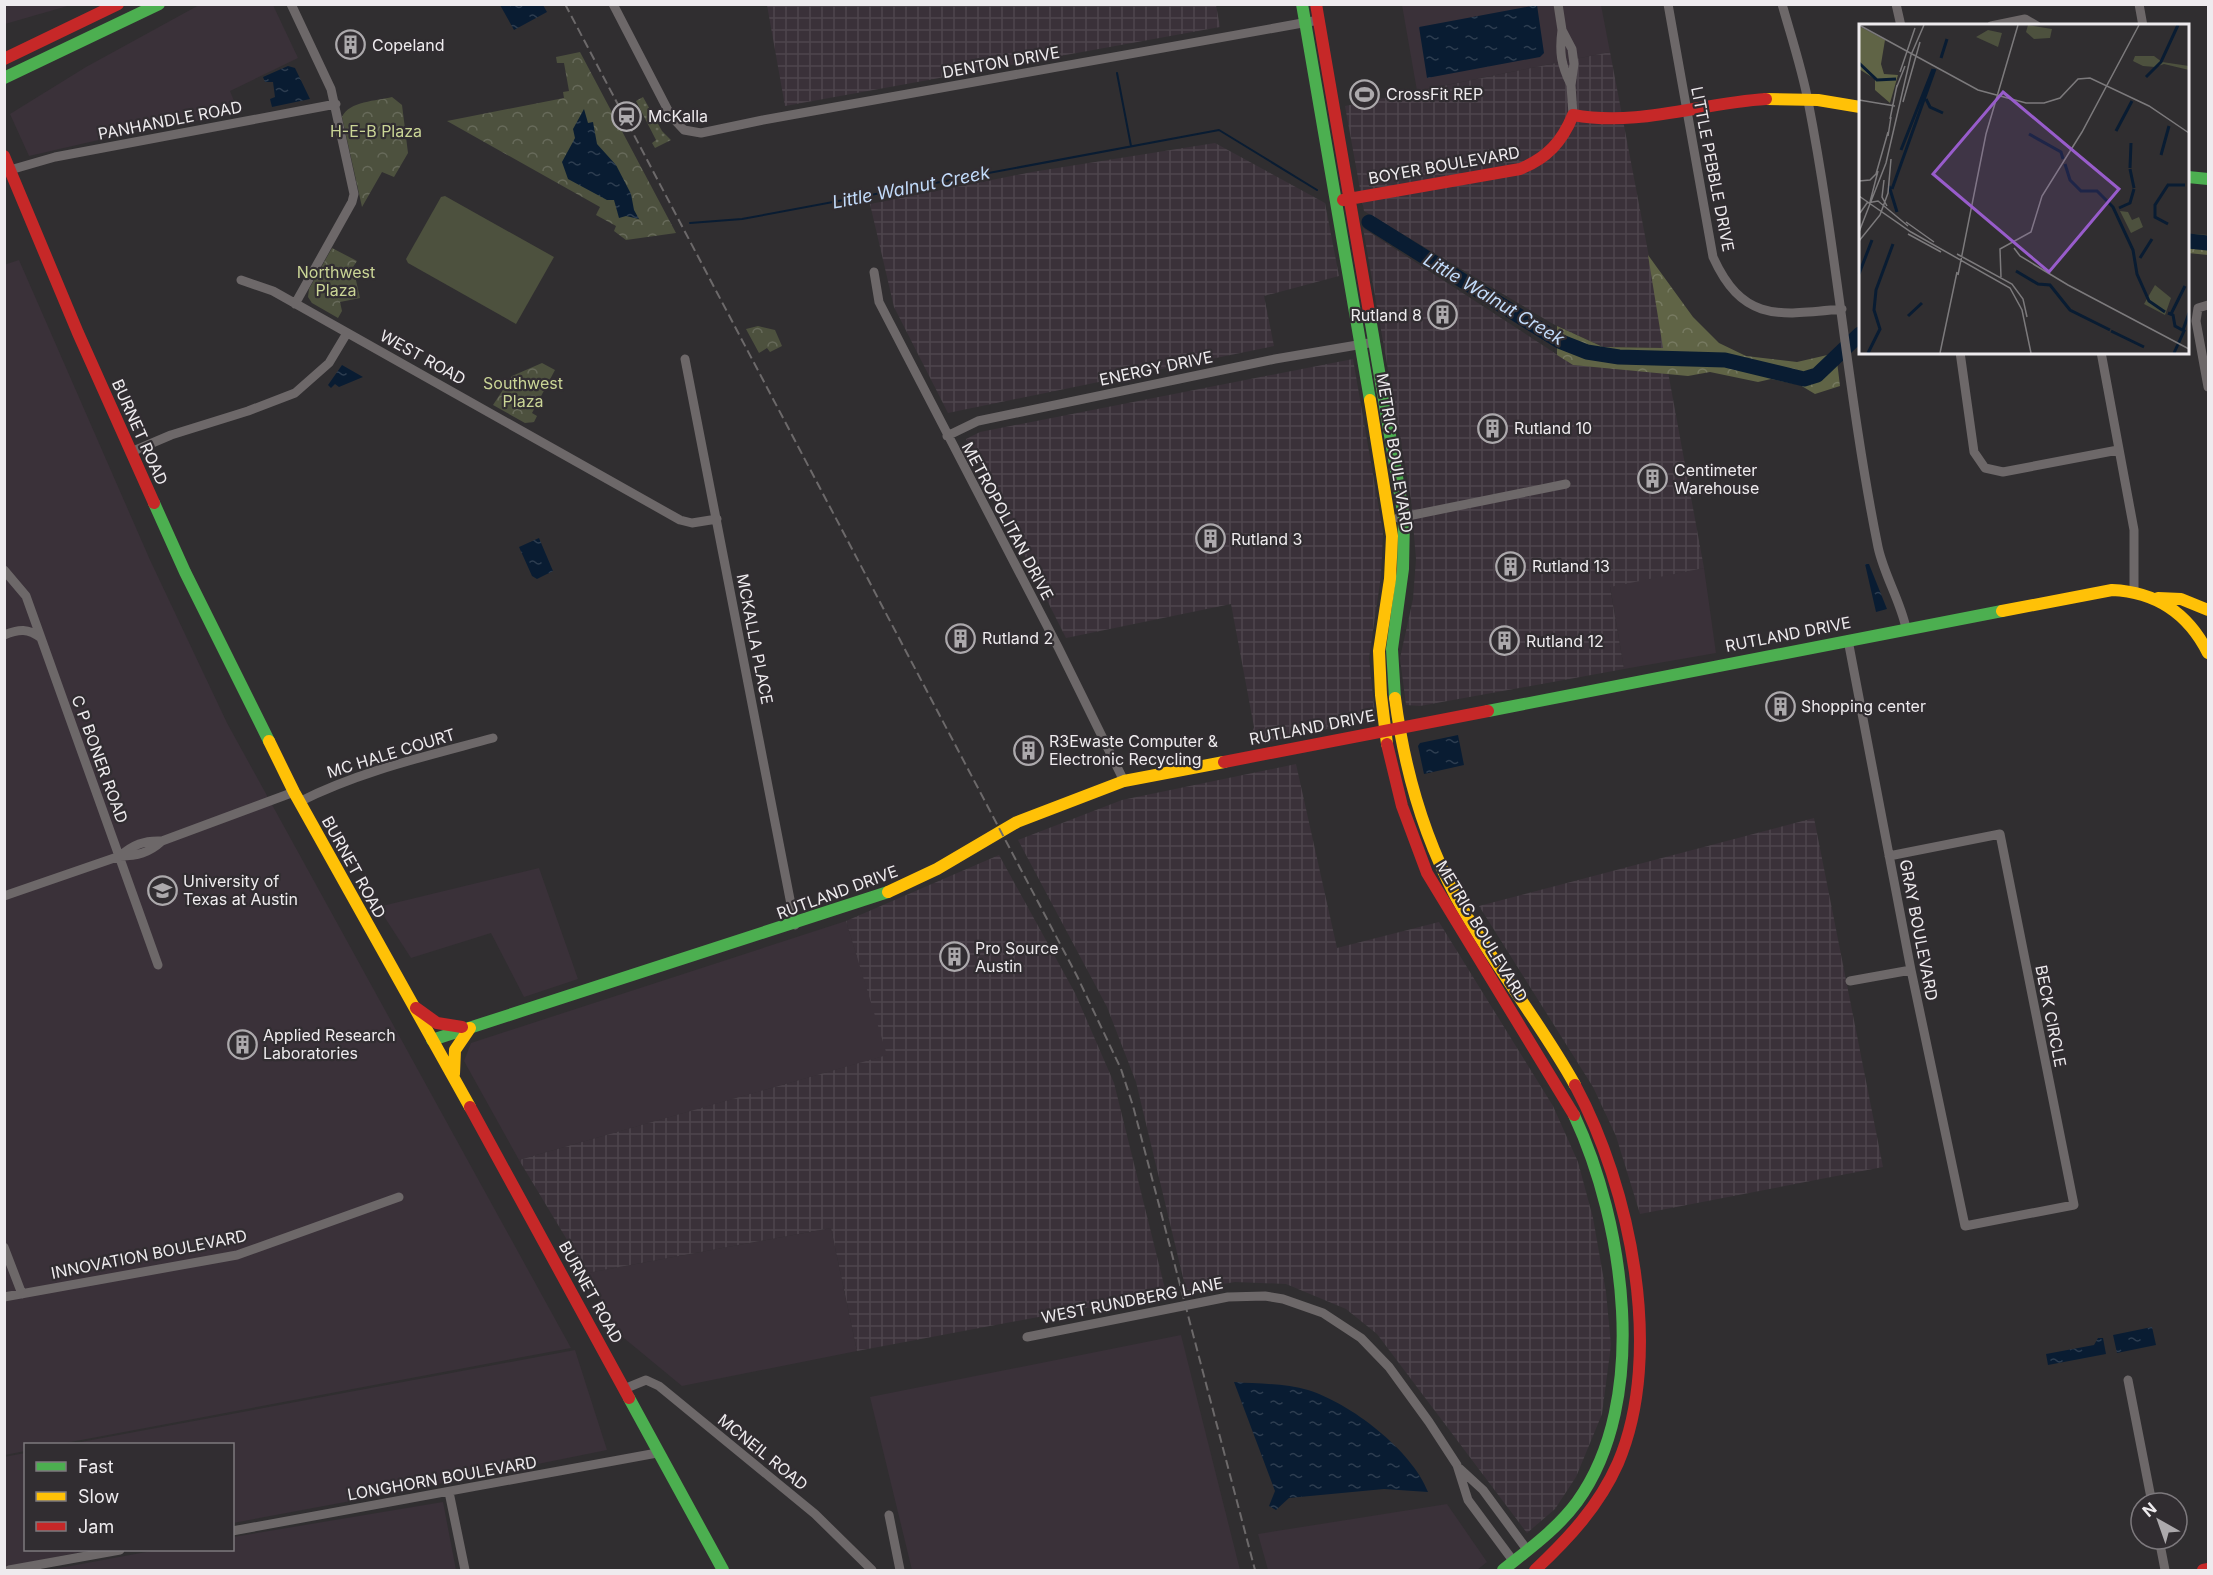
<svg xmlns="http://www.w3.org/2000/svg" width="2213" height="1575" viewBox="0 0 2213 1575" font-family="Inter,sans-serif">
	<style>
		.built { fill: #3a3139 }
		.industrial { fill: url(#industrial-grid) }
		.grass { fill: url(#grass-dots) }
		.forest { fill: url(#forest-crowns) }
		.park { fill: url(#park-crowns) }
		.garden { fill: #4d513e }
		.water { fill: url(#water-ripples) }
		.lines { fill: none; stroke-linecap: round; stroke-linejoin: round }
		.stream { stroke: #091c32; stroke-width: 2 }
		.river { stroke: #091c32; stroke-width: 15 }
		.street { stroke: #6d6869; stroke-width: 9 }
		.fast { stroke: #4caf50; stroke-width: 12 }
		.slow { stroke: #ffc107; stroke-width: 12 }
		.jam { stroke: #c62828; stroke-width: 12 }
		.rail { stroke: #6c696a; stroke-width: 2; stroke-dasharray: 9 4.5; stroke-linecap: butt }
		.labels { text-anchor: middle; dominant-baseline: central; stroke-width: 4.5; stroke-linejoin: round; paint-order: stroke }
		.poi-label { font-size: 16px; fill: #eeebee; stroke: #312d31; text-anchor: start }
		.street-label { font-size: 16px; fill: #eeebee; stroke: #312d31 }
		.park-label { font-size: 16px; fill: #cad596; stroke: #312d31 }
		.water-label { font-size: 18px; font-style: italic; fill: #c2dbfa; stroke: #312d31 }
		.inset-river { fill: none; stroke: #091c32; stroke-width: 3 }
		.inset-road { fill: none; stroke: #7c7a7c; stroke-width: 1.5 }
		.view { fill: #985ccb; fill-opacity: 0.15; stroke: #985ccb; stroke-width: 3 }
		.inset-edge { fill: none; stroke: #eeebee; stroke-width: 3 }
	</style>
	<defs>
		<pattern id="industrial-grid" width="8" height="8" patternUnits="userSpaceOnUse" patternTransform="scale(1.5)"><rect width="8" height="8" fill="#3a3139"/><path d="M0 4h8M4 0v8" fill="none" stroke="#4d454c"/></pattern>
		<pattern id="grass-dots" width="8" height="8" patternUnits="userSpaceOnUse" patternTransform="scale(1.5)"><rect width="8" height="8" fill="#4d513e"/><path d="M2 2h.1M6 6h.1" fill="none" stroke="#676a5a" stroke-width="1.8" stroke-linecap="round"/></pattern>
		<pattern id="forest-crowns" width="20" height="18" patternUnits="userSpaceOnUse" patternTransform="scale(1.5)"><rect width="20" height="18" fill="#606446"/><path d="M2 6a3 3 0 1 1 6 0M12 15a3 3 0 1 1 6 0" fill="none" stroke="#777a61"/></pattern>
		<pattern id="park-crowns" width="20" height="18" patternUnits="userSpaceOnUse" patternTransform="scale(1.5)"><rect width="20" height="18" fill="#4d513e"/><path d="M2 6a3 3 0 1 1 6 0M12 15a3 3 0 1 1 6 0" fill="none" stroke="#676a5a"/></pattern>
		<pattern id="water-ripples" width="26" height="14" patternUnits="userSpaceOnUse" patternTransform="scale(1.5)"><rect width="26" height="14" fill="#091c32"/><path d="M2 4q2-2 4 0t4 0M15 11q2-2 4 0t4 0" fill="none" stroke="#2d3d50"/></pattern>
	</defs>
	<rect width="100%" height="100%" fill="#302e30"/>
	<path class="built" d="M5,4H71V5L5,24Z
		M201,4L273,5L298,58L230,91L239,113L129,133L29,156L10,114L86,67Z
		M1402,5H1601L1610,52L1417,91Z
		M19,260L150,560L227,723L571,1348L60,1444H26L25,1451L5,1455L4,265Z
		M1704,568L1716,653L1624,669L1610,586Z
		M539,868L578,979L524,997L491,933L411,958L378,907Z
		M846,921L888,1055L519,1160L464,1061L471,1043Z
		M831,1228L857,1351L682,1386L619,1334L587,1273Z
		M1181,1335L1240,1570H912L870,1397Z
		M575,1350L607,1450L383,1495L233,1523L232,1444H70Z
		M25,1453L26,1550H92L5,1567L4,1457Z
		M443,1502L456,1570H49L157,1550H232L233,1537Z
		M1447,1504L1487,1562L1477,1570H1268L1258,1534Z"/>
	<path class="industrial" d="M767,5H1216L1220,27L785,106Z
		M1610,52L1654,283L1664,348L1603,347L1553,324L1364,211L1345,106Z
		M1215,143L1325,203L1339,276L1264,296L1274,346L948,413L894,307L870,204L1032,172Z
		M1363,228L1573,365L1668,372L1704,568L1610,587L1624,669L1420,706L1406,705L1400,658L1413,599L1416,559L1411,500Z
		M1353,359L1383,532L1381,576L1369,658L1375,715L1363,721L1255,745L1252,733L1254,727L1231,604L1066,638L966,439L980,432Z
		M1296,764L1337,948L1439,922L1553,1106L1578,1162L1593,1218L1606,1292L1611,1345L1602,1414L1576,1477L1555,1509L1527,1533L1377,1334L1346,1309L1286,1284L1235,1282L1186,1290L1136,1082L1107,1007L1018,840L1122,800Z
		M1814,818L1883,1167L1640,1214L1616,1136L1593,1087L1479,906Z
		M999,855L1075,993L1114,1083L1166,1293L857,1351L831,1228L587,1273L519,1160L887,1055L846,921Z"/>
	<path class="grass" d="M643,97L662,131L671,140L655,148L652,143L656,140L636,101Z"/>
	<path class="forest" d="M2188,234L2208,235V255L2188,253Z
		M1648,255L1693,317L1719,343L1746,356L1797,362L1836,353L1840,386L1815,394L1800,385L1771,379L1758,382L1710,372L1688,376L1573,365L1557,355V326L1603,347L1663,348Z"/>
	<path class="park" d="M580,52L676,233L626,240L614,231L616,226L596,215L600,207L447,121L564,98L563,92L569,91L564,63H557L556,57Z
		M392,97L402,105L408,153L394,177L382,172L362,207L342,117C349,101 377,101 392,97Z
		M332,248L357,261L353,267L360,298L340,302L342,311L338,318L312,303L308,297L309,289Z
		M758,326L775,330L782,346L770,352L767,348L759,353L746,329Z
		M542,363L555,370L532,413L537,416L534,422L525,423L493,405L512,376Z"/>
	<path class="garden" d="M445,196L554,257L516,324L408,263L406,259L441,197Z"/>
	<path class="water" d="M500,5H543L547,12L514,30Z
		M1537,5L1544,53L1540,57L1427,78L1419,27Z
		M288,66L295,68L310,99L272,107L270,99L275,97L273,82H265L263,77Z
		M584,109L588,123L593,122L597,144L616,165L631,194L634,210L639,219L626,216L619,218L614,200H607L568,179L562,162L575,138L573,129Z
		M342,365L363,377L339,387L335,384L331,388L328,385Z
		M539,538L553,571L537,579L532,576L519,547Z
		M1865,564H1869L1887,609L1876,612Z
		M1458,735L1464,765L1424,774L1418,746L1420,743Z
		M2152,1327L2156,1345L2117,1353L2113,1335Z
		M2098,1338H2103L2106,1354L2048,1365L2046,1354L2094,1345Z
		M1234,1382C1257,1384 1286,1383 1308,1390C1350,1403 1412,1450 1428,1492L1384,1489L1289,1498L1276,1510L1269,1506L1275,1491Z"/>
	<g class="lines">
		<path class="stream" d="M1117,73L1131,146
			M690,223L742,219L1219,130L1317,190"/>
		<path class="river" d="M1369,222L1559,341L1587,352L1619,357L1725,360L1804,379L1817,375L1860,334
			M2188,241L2208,243"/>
		<path class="street" d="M291,4L331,89L354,194L352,202L295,304
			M613,4L671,116L684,130L701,133L763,120L1319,20
			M1558,4L1562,30L1572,49L1574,64L1571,85L1573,115
			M1668,4L1713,257C1743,323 1779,315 1842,309
			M1782,4C1791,36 1802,69 1808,101C1837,249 1848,399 1878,547C1884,575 1900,600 1906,628
			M1896,4L1901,26
			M2139,4L2143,26
			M1991,26L2025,19L2037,26
			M1562,30C1559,52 1561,65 1571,85
			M10,170L55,157L336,104
			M874,272L879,302L1058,647L1124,781
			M241,280L273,291L680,520L692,523L717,519
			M2208,305L2198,308L2196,321L2208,387
			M1960,352L1974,452L1985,468L2003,472L2118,450
			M2101,352L2134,530V590
			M685,359L795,925
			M947,436L978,421L1275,359L1375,342
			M131,452L171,435L248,411L295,393L329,363L347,333
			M1398,518L1566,484
			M4,570L26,596L158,965
			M4,635C19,629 28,628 41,638
			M1848,640L1911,970L1965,1226L2074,1205L2000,834L1889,856
			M299,802C360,771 427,756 493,738
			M120,856C133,845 144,840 162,841
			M4,896L120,856C137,856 149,853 162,841L294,792
			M1850,981L1911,970
			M4,1247L22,1294
			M4,1297L237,1255L399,1197
			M1027,1337L1228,1297L1265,1296L1283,1299L1323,1313L1361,1338L1389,1367L1429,1422L1457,1465L1468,1500L1514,1562
			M2128,1380L2152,1503
			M624,1389L646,1380L659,1386L815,1514L872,1570
			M1458,1467L1483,1490L1528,1551
			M449,1492L465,1570
			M889,1515L900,1570
			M232,1531L657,1453
			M2159,1539L2165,1570
			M9,1570L120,1550"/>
		<path class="fast" d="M1302,4L1370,400
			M4,78L159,4
			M2188,177L2208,179
			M1369,312L1404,518L1403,569L1392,649L1395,698
			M154,503L185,572L269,741
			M1488,711L2002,611
			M432,1040L888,892
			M629,1398L723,1570
			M1503,1570C1529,1549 1557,1529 1577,1502C1651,1400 1624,1222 1574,1115"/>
		<path class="slow" d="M1766,99L1818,100L1860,107
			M1370,400L1392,536L1390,579L1379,651L1381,695L1387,744
			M2158,598L2181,599L2208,610
			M2002,611L2112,590C2156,592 2188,613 2208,653
			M1395,698C1404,767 1423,835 1456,897C1491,962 1539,1020 1575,1085
			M269,741L294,792L470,1107
			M888,892L937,869L1017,822L1124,781L1224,762
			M454,1074L455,1050L470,1028"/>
		<path class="jam" d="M1316,4L1369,312
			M4,59L118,4
			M4,156L78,333L154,503
			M1343,200L1520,169C1547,158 1562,142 1573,115C1640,127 1700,103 1766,99
			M1387,744L1402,806L1427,873L1574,1115
			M1224,762L1488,711
			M416,1008L437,1023L462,1027
			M470,1107L629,1398
			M1535,1570C1569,1538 1599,1506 1618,1463C1665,1353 1630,1187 1575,1085
			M2203,1570L2208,1569"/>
		<path class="rail" d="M565,4L1077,976L1121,1069L1133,1106L1255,1570"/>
	</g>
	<defs>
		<symbol id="building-ring" viewBox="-11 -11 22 22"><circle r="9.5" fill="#312d31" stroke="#aca9ac" stroke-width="1.5"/><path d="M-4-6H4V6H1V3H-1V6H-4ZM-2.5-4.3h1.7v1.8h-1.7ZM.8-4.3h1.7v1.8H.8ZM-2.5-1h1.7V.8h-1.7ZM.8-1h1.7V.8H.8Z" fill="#aca9ac"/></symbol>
		<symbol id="stadium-ring" viewBox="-11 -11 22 22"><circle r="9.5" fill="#312d31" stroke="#aca9ac" stroke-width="1.5"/><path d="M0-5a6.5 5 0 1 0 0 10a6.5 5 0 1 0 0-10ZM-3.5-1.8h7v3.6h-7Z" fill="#aca9ac"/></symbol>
		<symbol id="station-ring" viewBox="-11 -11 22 22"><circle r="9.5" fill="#312d31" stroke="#aca9ac" stroke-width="1.5"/><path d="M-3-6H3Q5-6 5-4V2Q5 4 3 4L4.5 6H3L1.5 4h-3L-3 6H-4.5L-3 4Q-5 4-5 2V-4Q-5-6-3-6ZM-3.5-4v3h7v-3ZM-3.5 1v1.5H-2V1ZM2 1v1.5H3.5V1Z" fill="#aca9ac"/></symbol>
		<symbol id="university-ring" viewBox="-11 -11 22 22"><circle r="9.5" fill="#312d31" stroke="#aca9ac" stroke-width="1.5"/><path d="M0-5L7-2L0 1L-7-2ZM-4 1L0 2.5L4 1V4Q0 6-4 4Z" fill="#aca9ac"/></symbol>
	</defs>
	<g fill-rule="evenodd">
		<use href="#building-ring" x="334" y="28" width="33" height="33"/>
		<use href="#stadium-ring" x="1348" y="78" width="33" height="33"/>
		<use href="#station-ring" x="610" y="100" width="33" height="33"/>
		<use href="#building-ring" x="1426" y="298" width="33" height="33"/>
		<use href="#building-ring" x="1476" y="412" width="33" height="33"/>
		<use href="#building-ring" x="1636" y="462" width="33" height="33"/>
		<use href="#building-ring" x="1194" y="522" width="33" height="33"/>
		<use href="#building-ring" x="1494" y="550" width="33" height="33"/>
		<use href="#building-ring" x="944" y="622" width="33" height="33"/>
		<use href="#building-ring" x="1488" y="624" width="33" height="33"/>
		<use href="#building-ring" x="1764" y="690" width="33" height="33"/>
		<use href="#building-ring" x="1012" y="734" width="33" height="33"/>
		<use href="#university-ring" x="146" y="874" width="33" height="33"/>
		<use href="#building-ring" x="938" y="940" width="33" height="33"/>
		<use href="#building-ring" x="226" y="1028" width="33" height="33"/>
	</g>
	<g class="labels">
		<g class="poi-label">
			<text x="372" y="45">Copeland</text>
			<text x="1386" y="94">CrossFit REP</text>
			<text x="648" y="116">McKalla</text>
			<text x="1422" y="315" text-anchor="end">Rutland 8</text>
			<text x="1514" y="428">Rutland 10</text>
			<text x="1674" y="470">Centimeter<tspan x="1674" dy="18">Warehouse</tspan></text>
			<text x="1231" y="539">Rutland 3</text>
			<text x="1532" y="566">Rutland 13</text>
			<text x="982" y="638">Rutland 2</text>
			<text x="1526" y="641">Rutland 12</text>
			<text x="1801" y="706">Shopping center</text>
			<text x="1049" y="741">R3Ewaste Computer &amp;<tspan x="1049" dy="18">Electronic Recycling</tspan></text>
			<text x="183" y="881">University of<tspan x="183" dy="18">Texas at Austin</tspan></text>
			<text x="975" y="948">Pro Source<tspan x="975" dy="18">Austin</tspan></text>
			<text x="263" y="1035">Applied Research<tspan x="263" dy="18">Laboratories</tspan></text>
		</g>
		<g class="street-label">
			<text transform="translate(1001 62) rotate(-10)">DENTON DRIVE</text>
			<text transform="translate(170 120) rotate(-11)">PANHANDLE ROAD</text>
			<text transform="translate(1444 165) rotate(-10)">BOYER BOULEVARD</text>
			<text transform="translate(1713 169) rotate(79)">LITTLE PEBBLE DRIVE</text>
			<text transform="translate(423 357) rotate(29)">WEST ROAD</text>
			<text transform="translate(1156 368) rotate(-12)">ENERGY DRIVE</text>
			<text transform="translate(140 432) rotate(66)">BURNET ROAD</text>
			<text transform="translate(1395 453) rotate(81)">METRIC BOULEVARD</text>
			<text transform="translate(1008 521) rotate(62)">METROPOLITAN DRIVE</text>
			<text transform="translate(1788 634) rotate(-11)">RUTLAND DRIVE</text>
			<text transform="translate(755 639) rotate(79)">MCKALLA PLACE</text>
			<text transform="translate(1312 727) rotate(-11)">RUTLAND DRIVE</text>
			<text transform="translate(391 753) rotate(-17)">MC HALE COURT</text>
			<text transform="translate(100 759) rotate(70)">C P BONER ROAD</text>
			<text transform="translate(354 867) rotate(61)">BURNET ROAD</text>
			<text transform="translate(837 892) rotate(-20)">RUTLAND DRIVE</text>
			<text transform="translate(1919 930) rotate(79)">GRAY BOULEVARD</text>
			<text transform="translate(1482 931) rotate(59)">METRIC BOULEVARD</text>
			<text transform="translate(2051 1016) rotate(79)">BECK CIRCLE</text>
			<text transform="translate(149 1254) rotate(-11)">INNOVATION BOULEVARD</text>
			<text transform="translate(591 1292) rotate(61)">BURNET ROAD</text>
			<text transform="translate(1132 1300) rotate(-11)">WEST RUNDBERG LANE</text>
			<text transform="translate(763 1452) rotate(39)">MCNEIL ROAD</text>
			<text transform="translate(442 1478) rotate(-10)">LONGHORN BOULEVARD</text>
		</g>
		<g class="park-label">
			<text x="376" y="131">H-E-B Plaza</text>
			<text x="336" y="272">Northwest<tspan x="336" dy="18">Plaza</tspan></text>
			<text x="523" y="383">Southwest<tspan x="523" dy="18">Plaza</tspan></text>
		</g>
		<g class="water-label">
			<text transform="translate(911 187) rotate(-11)">Little Walnut Creek</text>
			<text transform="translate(1494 299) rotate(31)">Little Walnut Creek</text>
		</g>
	</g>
	<g transform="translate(1859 24)">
		<rect width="330" height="330" fill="#302e30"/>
		<path d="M0,2L26,16L22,40L25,50L39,51L31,79L16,66V55L0,45Z" fill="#606446"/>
		<path d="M129,6L143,9L139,23L117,13ZM276,32H295L303,38L330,42V46L305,40L296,43L284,42L274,37ZM261,187L269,188L273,196L280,193L284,203L272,209ZM296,261L312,274L306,291L285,280Z" fill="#4d513e"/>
		<path d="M169,1L193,5L191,14L175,15L167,8Z" fill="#4d513e"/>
		<path class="inset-river" d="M82,34L88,15M0,39L18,56L37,55M287,53L302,38L319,1M67,75L71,83L84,89M257,107L273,77M170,110L202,128L204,135M42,126L74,45M302,131L310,102M206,140L211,156L222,167H238L254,183L274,226L278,250L290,277L306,288M271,144L272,119M271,145L275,164M30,162L38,188M33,165L76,45M260,184L271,179L275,165M309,200L296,193V181L309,161H326M281,234L293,215M157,247L179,260L191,261L211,286L251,306M0,250L13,216M309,289L314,291L316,302L325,307L315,329M312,290L326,262M49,292L63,279M324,306L330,289M252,307L285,323M9,329L21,305L15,286L17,266L34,220"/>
		<path class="inset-road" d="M0,1L119,66L167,79H185L201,74L219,55L231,54L290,82L330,109M41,48L56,4M37,65L46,42M0,76L36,82M44,78L61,18M31,95L38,61M29,112L32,93M17,150L29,108M25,156L23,173L28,182M0,157L11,156L18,149M0,172L52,208L151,264L163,286L172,329M11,178L19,147M1,189L8,179L19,177L49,202M47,198L75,218M0,208L27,139L52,31L65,1M49,210L82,228M0,217L21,191L29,169L32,135M155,224L161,232L209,261L330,325M98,230L153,260L164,275L168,293M99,251L127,110L159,1M142,253L141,225L172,208L183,172L223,108L280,1M81,329L98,248"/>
		<path class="view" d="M144,68L260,165L190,248L74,150Z"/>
		<rect width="330" height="330" class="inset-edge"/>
	</g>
	<rect width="2213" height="1575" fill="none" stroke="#eeebee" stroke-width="12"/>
	<rect x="24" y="1443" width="210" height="108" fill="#312d31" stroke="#7d797d" stroke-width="1.5"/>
	<rect x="36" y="1462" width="30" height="9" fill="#4caf50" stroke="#7d797d" stroke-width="1.5"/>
	<text x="78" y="1473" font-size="18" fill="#eeebee">Fast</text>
	<rect x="36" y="1492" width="30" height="9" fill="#ffc107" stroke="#7d797d" stroke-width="1.5"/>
	<text x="78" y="1503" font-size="18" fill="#eeebee">Slow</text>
	<rect x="36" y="1522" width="30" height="9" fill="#c62828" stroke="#7d797d" stroke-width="1.5"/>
	<text x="78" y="1533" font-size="18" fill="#eeebee">Jam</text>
	<g transform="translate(2159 1521) rotate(320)"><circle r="28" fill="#312d31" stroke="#7d797d" stroke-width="1.5"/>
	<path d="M0-4.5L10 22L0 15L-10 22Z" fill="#aca9ac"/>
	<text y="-9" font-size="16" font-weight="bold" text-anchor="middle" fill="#eeebee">N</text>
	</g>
</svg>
